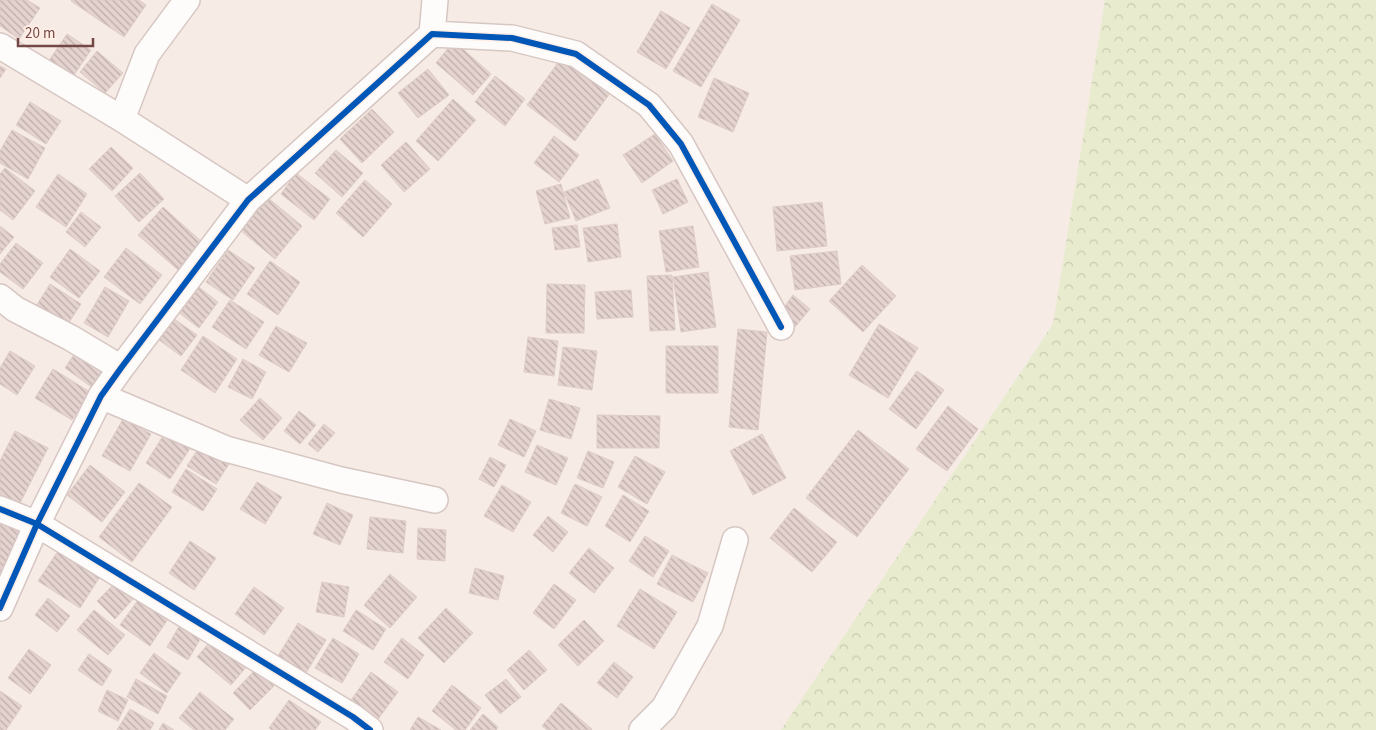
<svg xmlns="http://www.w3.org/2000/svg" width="1376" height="730" viewBox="0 0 1376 730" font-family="'Source Sans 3',sans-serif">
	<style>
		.forest { fill: url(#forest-crowns) }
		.building { fill: url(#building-back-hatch); stroke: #dfccc7 }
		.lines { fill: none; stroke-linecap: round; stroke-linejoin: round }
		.minor-casing { stroke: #d7c7c3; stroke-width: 28 }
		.minor { stroke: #fefcfb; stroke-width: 25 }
		.cycleway-casing { stroke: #ffeee5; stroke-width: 9 }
		.cycleway { stroke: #0057b8; stroke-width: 6 }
	</style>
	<defs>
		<pattern id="forest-crowns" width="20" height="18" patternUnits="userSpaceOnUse" patternTransform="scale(1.25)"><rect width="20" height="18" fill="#e8ebce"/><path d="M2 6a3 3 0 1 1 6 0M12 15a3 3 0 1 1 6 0" fill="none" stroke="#cacbb2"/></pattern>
		<pattern id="building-back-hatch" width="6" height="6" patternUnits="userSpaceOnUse" patternTransform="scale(1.25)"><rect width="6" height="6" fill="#e4d3cf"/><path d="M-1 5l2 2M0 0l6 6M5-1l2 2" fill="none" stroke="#bdadaa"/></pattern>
	</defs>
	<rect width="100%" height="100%" fill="#f6ebe5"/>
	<path class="forest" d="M1105,0H1376V730H781L1053,324Z"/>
	<path class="building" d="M0,0H27L40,8L19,39L0,26Z
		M72,0H139L146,5L124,37L71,1Z
		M712,4L740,20L701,87L673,71Z
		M661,11L690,28L666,69L637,52Z
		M67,34L91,50L72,78L48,62Z
		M454,41L491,74L473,95L436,63Z
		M97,51L123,73L105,93L80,72Z
		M565,53L613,89L575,141L527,105Z
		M0,66L6,69L0,78Z
		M428,69L449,95L418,118L398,93Z
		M495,76L525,99L505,126L475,102Z
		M714,78L749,93L733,132L698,117Z
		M453,99L476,120L438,161L416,141Z
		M30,102L61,121L46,144L16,125Z
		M372,109L394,132L362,163L340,139Z
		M12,130L45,148L28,179L0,163V151Z
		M655,134L673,161L642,183L623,155Z
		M554,136L579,155L559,182L534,163Z
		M406,142L430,169L404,192L381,165Z
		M111,147L133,168L112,191L89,169Z
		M336,150L363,173L342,197L315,173Z
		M5,168L35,191L13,220L0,210V174Z
		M140,173L164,199L139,222L115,196Z
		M296,173L330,199L314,220L281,194Z
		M58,174L87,194L66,227L36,207Z
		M598,179L610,208L576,221L564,192Z
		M677,179L688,202L663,214L652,190Z
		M365,180L392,204L363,237L336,213Z
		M561,184L570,218L545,224L536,191Z
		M267,197L302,226L275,259L240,230Z
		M822,202L827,246L777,251L773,207Z
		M163,207L202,242L178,270L138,235Z
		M81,212L101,227L85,247L66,232Z
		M617,224L621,257L588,262L583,228Z
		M577,225L580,247L555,250L552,228Z
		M0,226L14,237L0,254Z
		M693,226L699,267L666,272L659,231Z
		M16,243L43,263L23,289L0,272V264Z
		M126,248L162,275L140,304L104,277Z
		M70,249L100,271L79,298L50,277Z
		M228,250L255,268L233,300L206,282Z
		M837,251L841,284L795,290L790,256Z
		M270,261L300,282L278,315L247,294Z
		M862,265L896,296L863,332L829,301Z
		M708,272L716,327L681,332L673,277Z
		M672,275L675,330L650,331L647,276Z
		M192,282L218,302L199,328L173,308Z
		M50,284L81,304L64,330L33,311Z
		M547,284L585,285L584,333H546Z
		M105,287L129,301L108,337L84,323Z
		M631,290L633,317L597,319L595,292Z
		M793,295L810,309L795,327L779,314Z
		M230,300L264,322L246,349L212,327Z
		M170,316L197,335L181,356L155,337Z
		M879,324L918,348L888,398L849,375Z
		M276,326L307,343L289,372L259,355Z
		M738,329L767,332L758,430L729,427Z
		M203,336L237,359L215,393L181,370Z
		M528,337L558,341L554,376L524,372Z
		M666,346H718V393H666Z
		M79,347L107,366L93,388L65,368Z
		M563,347L597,351L592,390L558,385Z
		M10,351L35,366L17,395L0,384V368Z
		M243,359L266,372L252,399L228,387Z
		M53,369L90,392L72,420L35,398Z
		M917,371L944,390L916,429L889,409Z
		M260,398L282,418L263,440L240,420Z
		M549,399L580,408L571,439L540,430Z
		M948,406L978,429L947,471L916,449Z
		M299,411L316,425L300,444L284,431Z
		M597,415L660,416L659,448H597Z
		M123,419L151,434L130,471L102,456Z
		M510,419L536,431L524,457L498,445Z
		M324,424L335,433L318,452L308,444Z
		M168,428L193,444L170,479L146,463Z
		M858,430L909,469L857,537L806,498Z
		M15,431L48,448L16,511L0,503V461Z
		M762,434L786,478L753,495L730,451Z
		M202,443L231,461L216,484L187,466Z
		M537,445L568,458L556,485L525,472Z
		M588,451L614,462L603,488L577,478Z
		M635,456L665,472L647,504L618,487Z
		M490,457L506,465L494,487L479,479Z
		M90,465L125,492L102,522L67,495Z
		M186,469L217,489L203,511L172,492Z
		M257,482L282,497L265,524L240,509Z
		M139,483L172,507L132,562L99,537Z
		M575,484L602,497L587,526L561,513Z
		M502,485L531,502L513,532L484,516Z
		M623,495L649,511L630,542L605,526Z
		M327,503L353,515L340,545L313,534Z
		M794,508L837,542L812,572L770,538Z
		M548,516L568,532L553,552L533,535Z
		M370,517L406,521L403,553L367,549Z
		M0,522L23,532L0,585Z
		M418,528L446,530L445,561L417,559Z
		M645,536L669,551L653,577L629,561Z
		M190,541L216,558L194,590L169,573Z
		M62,545L103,572L80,608L38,581Z
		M589,548L614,568L594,593L569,573Z
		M672,555L708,573L693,602L657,584Z
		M475,568L504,576L498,600L469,593Z
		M390,574L417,597L390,628L364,605Z
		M117,581L134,598L115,619L97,601Z
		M322,582L349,587L344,617L316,612Z
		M554,584L576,600L554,629L533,613Z
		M254,587L284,608L264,635L235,614Z
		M640,589L677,612L654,649L617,626Z
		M141,596L170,616L150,646L120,625Z
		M48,598L70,616L57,632L35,615Z
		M446,608L473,633L444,663L418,638Z
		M94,610L125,635L108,655L77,630Z
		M356,610L386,629L373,650L343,631Z
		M584,620L604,641L578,666L558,645Z
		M181,623L202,636L188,660L167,647Z
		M298,623L326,640L306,673L278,656Z
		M214,637L248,665L231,685L197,657Z
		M333,638L359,654L342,683L315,668Z
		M402,638L424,655L408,679L384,662Z
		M29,649L51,665L30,694L8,678Z
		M529,650L547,670L524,690L507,670Z
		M154,653L181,673L167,693L140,673Z
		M89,654L112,670L102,686L78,670Z
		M614,662L633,677L617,698L597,683Z
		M256,669L274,686L250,710L233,693Z
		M371,672L398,692L376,722L349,703Z
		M136,679L167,696L158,714L127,697Z
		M506,679L521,697L500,714L485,695Z
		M452,685L481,708L465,730H456L432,711Z
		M107,690L128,700L118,721L98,711Z
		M0,691L22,706L6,730H0Z
		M200,692L234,719L225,730H194L179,718Z
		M289,700L321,722L315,730H272L269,728Z
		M561,703L592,729L591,730H547L542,726Z
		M130,709L154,723L150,730H117Z
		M483,714L498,727L496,730H470Z
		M418,717L441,730H410Z
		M163,723L174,730H159Z"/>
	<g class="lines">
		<defs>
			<path id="minor" d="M432,34L435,0
				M0,46L122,119L248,200
				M122,119L147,54L187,0
				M0,297L15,309L71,338L121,368
				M101,396L226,449L341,480L435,500
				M0,509L37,524L353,717L370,730
				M0,608L37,524L101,396L121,368L248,200L432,34L512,38L576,54L649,105L681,144L781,327
				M642,730L664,708L710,626L735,540"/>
		</defs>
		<use href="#minor" class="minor-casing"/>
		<use href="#minor" class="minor"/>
		<defs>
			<path id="cycleway" d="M0,509L37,524L353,717L370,730
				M0,608L37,524L101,396L121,368L248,200L432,34L512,38L576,54L649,105L681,144L781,327"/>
		</defs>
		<use href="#cycleway" class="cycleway-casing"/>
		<use href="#cycleway" class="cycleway"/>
	</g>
	<path d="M18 38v8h75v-8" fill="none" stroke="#744945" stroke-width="2.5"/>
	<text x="25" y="38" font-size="15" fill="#744945" stroke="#ffeee5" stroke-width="4" paint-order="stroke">20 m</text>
</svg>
